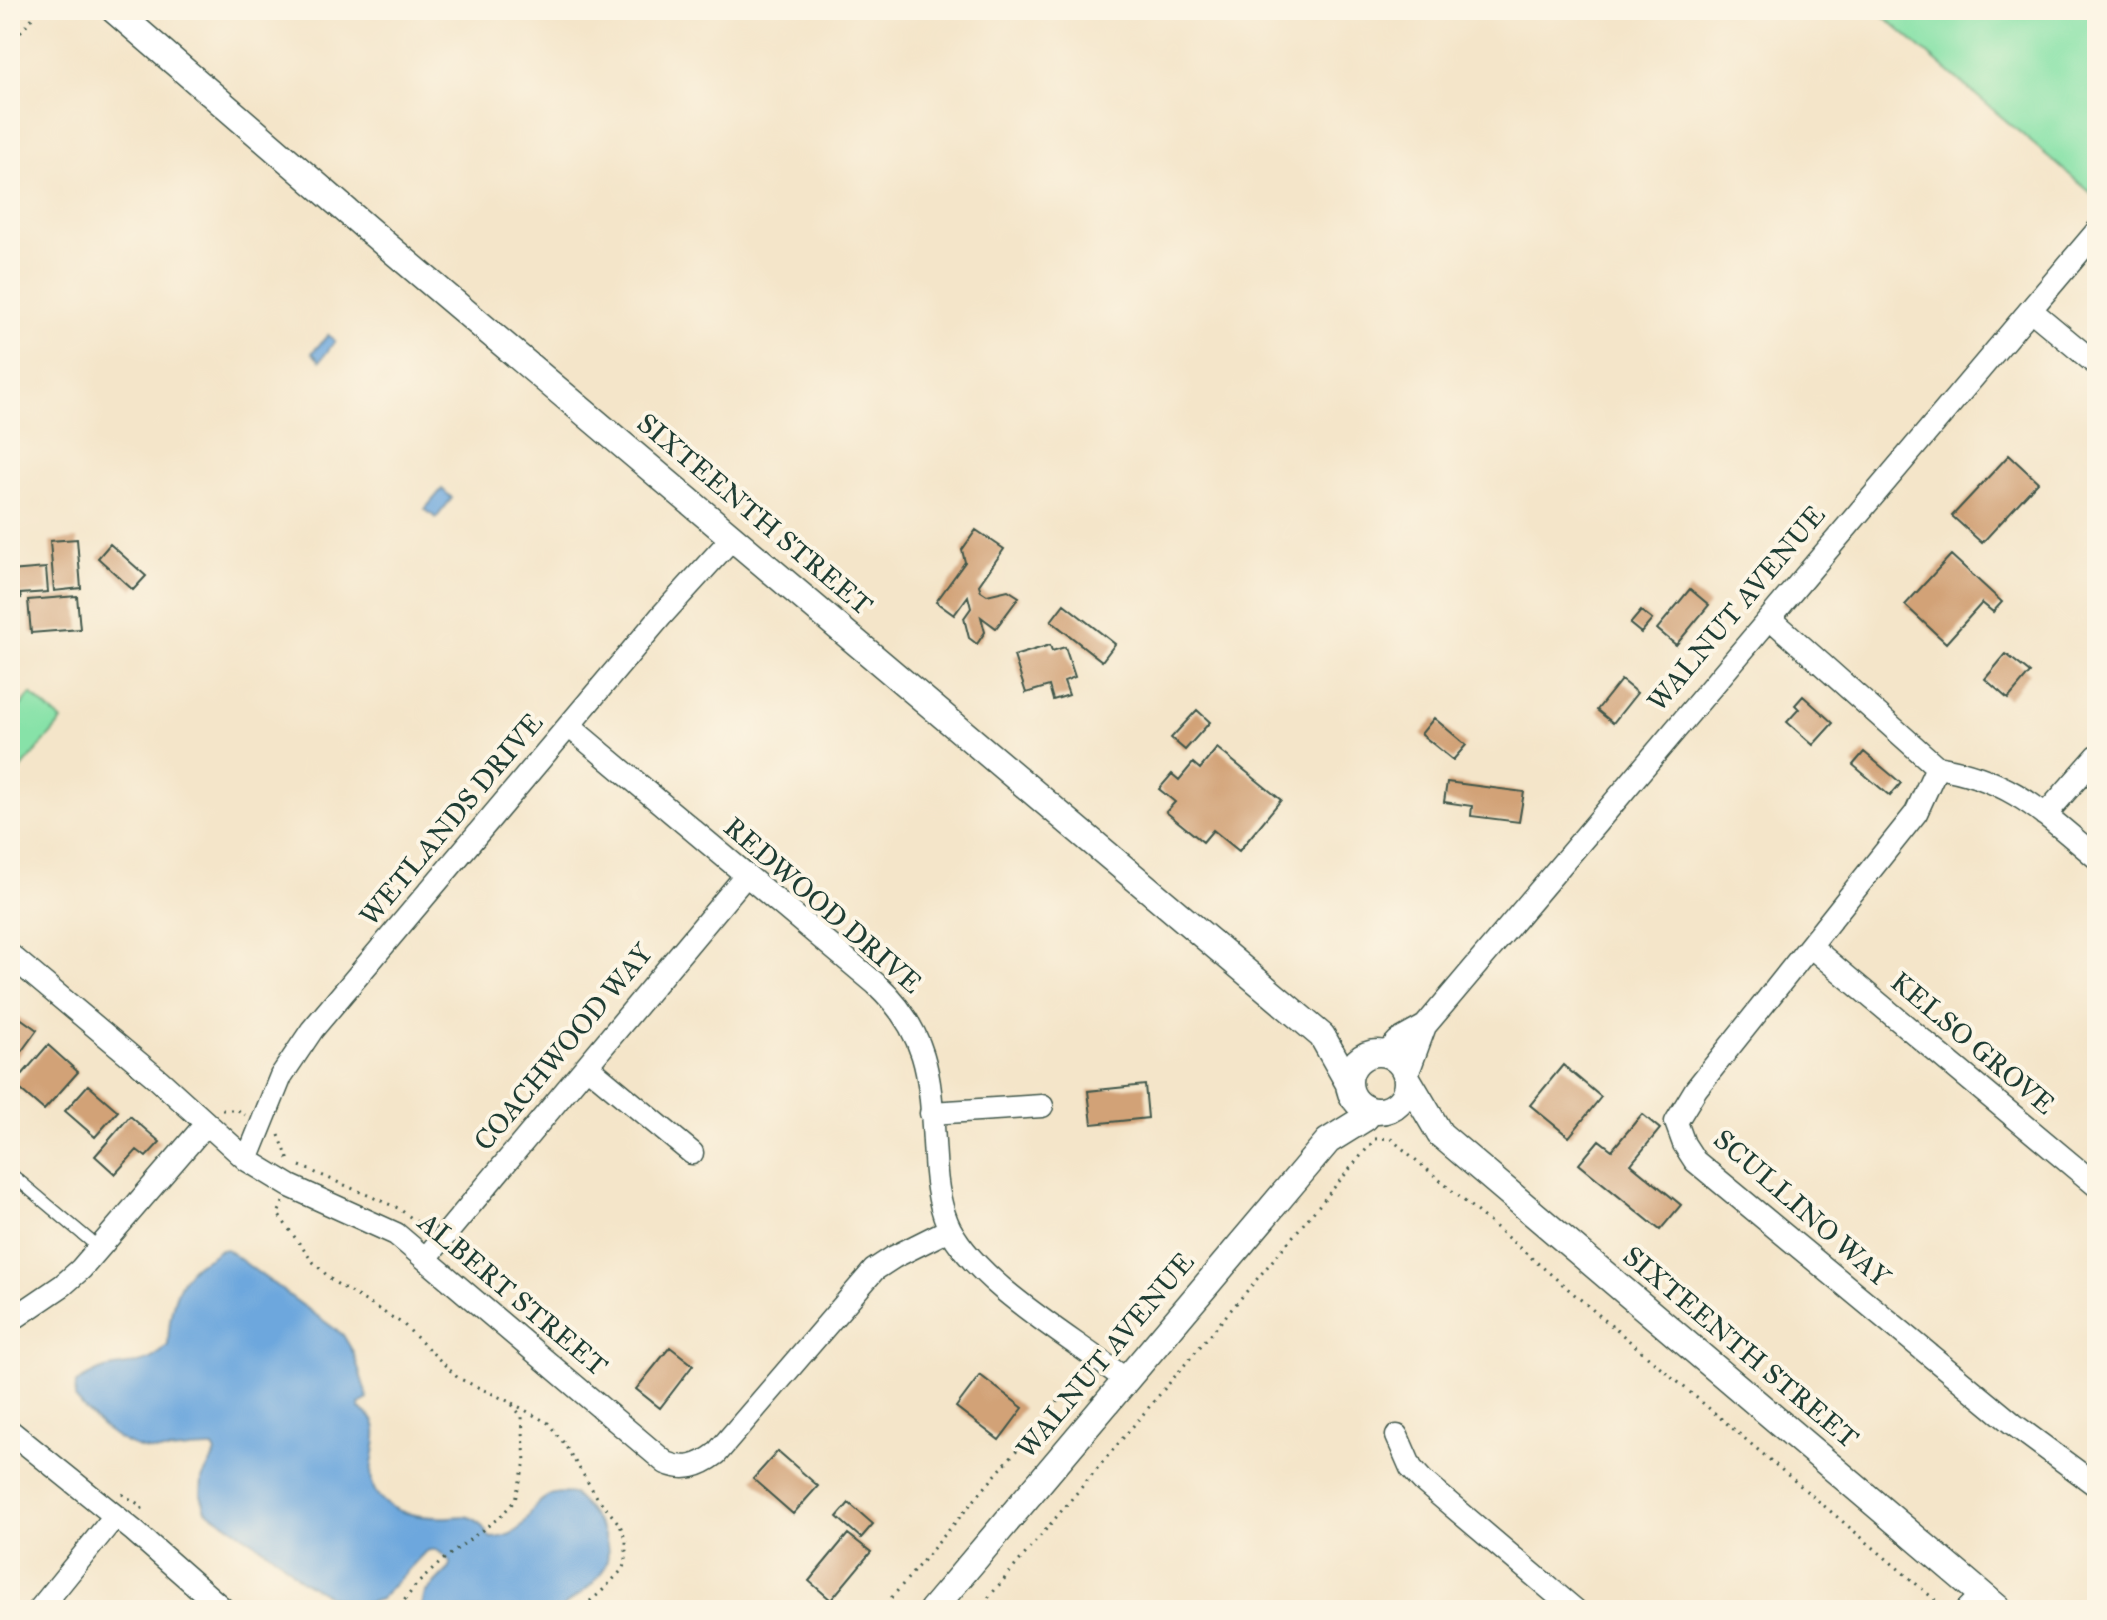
<svg xmlns="http://www.w3.org/2000/svg" width="2107" height="1620" viewBox="0 0 2107 1620" font-family="'IM FELL Great Primer',serif">
	<style>
		.green { fill: #87e2a8; stroke: #53906e; stroke-width: 2 }
		.water { fill: #6da7dd; stroke: #467288; stroke-width: 2 }
		.building { fill: #d2a277 }
		.lines { fill: none; stroke-linecap: round; stroke-linejoin: round }
		.service-casing { stroke: #3f564a; stroke-width: 14 }
		.minor-casing { stroke: #3f564a; stroke-width: 25 }
		.tertiary-casing { stroke: #3f564a; stroke-width: 29 }
		.path { stroke: #3f564a; stroke-width: 3; stroke-dasharray: 2 6; stroke-linecap: butt }
		.service { stroke: #fff; stroke-width: 11 }
		.minor { stroke: #fff; stroke-width: 22 }
		.tertiary { stroke: #fff; stroke-width: 26 }
		.labels { text-anchor: middle; dominant-baseline: central; stroke-width: 8; stroke-linejoin: round; paint-order: stroke }
		.street-label { font-size: 28px; fill: #1f3d34; stroke: #fcf5e5 }
	</style>
	<rect width="100%" height="100%" fill="#fcf5e5"/>
	<filter id="ink" filterUnits="userSpaceOnUse"><feTurbulence type="fractalNoise" baseFrequency=".0125" numOctaves="2"/><feDisplacementMap in="SourceGraphic" scale="16" xChannelSelector="R" yChannelSelector="G"/><feConvolveMatrix kernelMatrix="1 2 1 2 8 2 1 2 1" color-interpolation-filters="sRGB"/></filter>
	<filter id="wash" filterUnits="userSpaceOnUse"><feTurbulence type="fractalNoise" baseFrequency=".006" numOctaves="4" result="noise"/><feDisplacementMap in="SourceGraphic" scale="32" xChannelSelector="R" yChannelSelector="G"/><feGaussianBlur stdDeviation="1.8" result="paint"/><feColorMatrix in="noise" values="0 0 0 0 0 0 0 0 0 0 0 0 0 0 0 0 0 1.4 0 .05"/><feComposite in="paint" operator="in"/></filter>
	<g filter="url(#wash)">
		<rect width="100%" height="100%" fill="#f4e5c9"/>
		<path class="green" d="M1876,10H2097V198Z
			M31,694L62,721L10,782V718Z"/>
		<path class="water" d="M328,335L335,341L320,361L312,353Z
			M442,489L452,498L436,518L425,509Z
			M226,1249L343,1335L353,1352L368,1399L359,1404L360,1409C398,1428 354,1470 380,1498C397,1516 427,1518 450,1517C458,1517 467,1514 474,1519C482,1523 485,1531 490,1538C531,1537 523,1510 547,1497C554,1492 565,1493 573,1494C592,1512 620,1545 602,1572C593,1587 572,1599 559,1610H421L425,1593L450,1568V1562C442,1553 436,1546 425,1552L380,1599L367,1603L353,1604L331,1597L301,1580L278,1558L206,1510L201,1495L202,1479L216,1453L213,1448C196,1447 180,1451 163,1451C125,1452 97,1425 75,1398L76,1383C85,1378 95,1372 105,1369C132,1362 147,1368 168,1345C169,1318 173,1284 196,1265C203,1259 211,1259 217,1251Z"/>
		<g id="blocks">
			<path class="building" d="M2009,455L2038,482L1982,543L1952,516Z
				M976,530L1004,549L979,585L981,591L987,595L1008,590L1019,597L996,628L981,617L985,632L977,644L969,638L964,618L971,608L968,596L954,615L936,602L965,562L962,550Z
				M77,539L81,588L54,591L50,541Z
				M110,544L146,576L133,590L98,558Z
				M1951,555L2002,602L1993,612L1982,603L1946,643L1905,605Z
				M46,568L48,592L20,594L21,598L10,599V571Z
				M1690,589L1709,605L1676,645L1657,629Z
				M77,596L80,629L31,633L28,600Z
				M1064,604L1115,644L1102,661L1051,621Z
				M1641,611L1652,620L1641,633L1630,624Z
				M1050,645L1052,651L1065,647L1075,677L1064,681L1069,695L1053,700L1049,686L1026,693L1014,656Z
				M2006,654L2030,673L2008,699L1985,679Z
				M1621,680L1637,693L1613,723L1597,710Z
				M1803,696L1833,723L1813,745L1787,722L1799,709L1795,705Z
				M1197,710L1210,722L1185,750L1171,738Z
				M1434,718L1466,745L1453,760L1421,734Z
				M1217,748L1281,800L1239,851L1213,830L1203,842L1166,812L1175,802L1159,789L1172,774L1179,780L1193,763L1200,769Z
				M1864,752L1901,783L1890,796L1853,765Z
				M1447,782L1524,792L1519,822L1471,816L1472,806L1444,802Z
				M16,1015L37,1030L10,1067V1023Z
				M48,1045L78,1072L44,1110L14,1084Z
				M1563,1065L1601,1097L1569,1137L1530,1105Z
				M88,1085L118,1111L95,1137L65,1111Z
				M1145,1085L1148,1118L1092,1124L1088,1091Z
				M1642,1114L1660,1129L1631,1164L1681,1205L1660,1230L1579,1164L1599,1140L1612,1150Z
				M130,1116L160,1142L146,1157L137,1150L115,1174L95,1156Z
				M670,1347L693,1365L660,1408L636,1389Z
				M980,1375L1023,1408L999,1440L956,1407Z
				M778,1451L818,1486L793,1514L753,1479Z
				M849,1503L873,1524L861,1538L837,1517Z
				M848,1534L871,1552L831,1600L809,1581Z"/>
		</g>
	</g>
	<g filter="url(#ink)">
		<use href="#blocks" fill-opacity="0" stroke="#3f564a" stroke-width="2"/>
		<g class="lines">
			<defs>
				<path id="service" d="M10,1173L99,1248"/>
				<path id="minor" d="M2032,311L2097,365
					M1770,618L1937,767C2011,779 2042,812 2097,858
					M569,726L876,984C933,1037 930,1085 935,1158C936,1182 939,1207 950,1229C981,1287 1074,1339 1126,1380
					M1937,767L1916,813L1696,1089L1676,1122L1684,1144L1695,1161L2013,1424L2097,1486
					M2045,815L2097,756
					M1810,946L2097,1186
					M10,955L159,1080L247,1160L290,1186L396,1234L666,1463C685,1471 700,1466 716,1454L874,1270L894,1257L950,1229
					M1386,1054L1398,1041L1425,1026
					M587,1066L692,1153
					M1407,1075L1425,1026L2097,231
					M931,1113L1042,1106
					M247,1160L281,1076L312,1030L662,615L733,537
					M426,1258L746,875
					M10,1321L63,1285L81,1269L206,1124
					M10,1431L134,1531L224,1610
					M1397,1436L1411,1468L1424,1482L1575,1610
					M39,1610L115,1516
					M1967,1610L1982,1595"/>
				<path id="tertiary" d="M114,10L385,244L1322,1036L1349,1084
					M1349 1082a29 29 0 1 1 58 0a29 29 0 1 1-58 0Z
					M1408,1080L1440,1134L2000,1610
					M932,1610L1328,1141L1365,1118L1371,1111"/>
			</defs>
			<use href="#service" class="service-casing"/>
			<use href="#minor" class="minor-casing"/>
			<use href="#tertiary" class="tertiary-casing"/>
			<path class="path" d="M10,44L39,10
				M222,1110H238L245,1115
				M279,1135L289,1161
				M300,1166L398,1208L425,1228
				M283,1202L278,1214L312,1261L334,1282L403,1324L458,1378L510,1402L522,1417L525,1462L515,1500L501,1516L444,1559L416,1585L397,1610
				M512,1403L548,1423L563,1442L597,1497L620,1525L626,1541V1560L622,1570L600,1593L579,1610
				M122,1494L140,1505L144,1512
				M241,1603L272,1610
				M881,1610L1083,1372
				M978,1610L1375,1139L1390,1138L1947,1610"/>
			<use href="#service" class="service"/>
			<use href="#minor" class="minor"/>
			<use href="#tertiary" class="tertiary"/>
		</g>
	</g>
	<g class="labels">
		<g class="street-label">
			<text transform="translate(755 514) rotate(40)">SIXTEENTH STREET</text>
			<text transform="translate(1736 608) rotate(-50)">WALNUT AVENUE</text>
			<text transform="translate(451 819) rotate(-50)">WETLANDS DRIVE</text>
			<text transform="translate(823 905) rotate(41)">REDWOOD DRIVE</text>
			<text transform="translate(1973 1043) rotate(40)">KELSO GROVE</text>
			<text transform="translate(563 1047) rotate(-50)">COACHWOOD WAY</text>
			<text transform="translate(1802 1208) rotate(41)">SCULLINO WAY</text>
			<text transform="translate(513 1294) rotate(40)">ALBERT STREET</text>
			<text transform="translate(1741 1347) rotate(40)">SIXTEENTH STREET</text>
			<text transform="translate(1105 1355) rotate(-50)">WALNUT AVENUE</text>
		</g>
	</g>
	<rect width="2107" height="1620" fill="none" stroke="#fcf5e5" stroke-width="40"/>
</svg>
